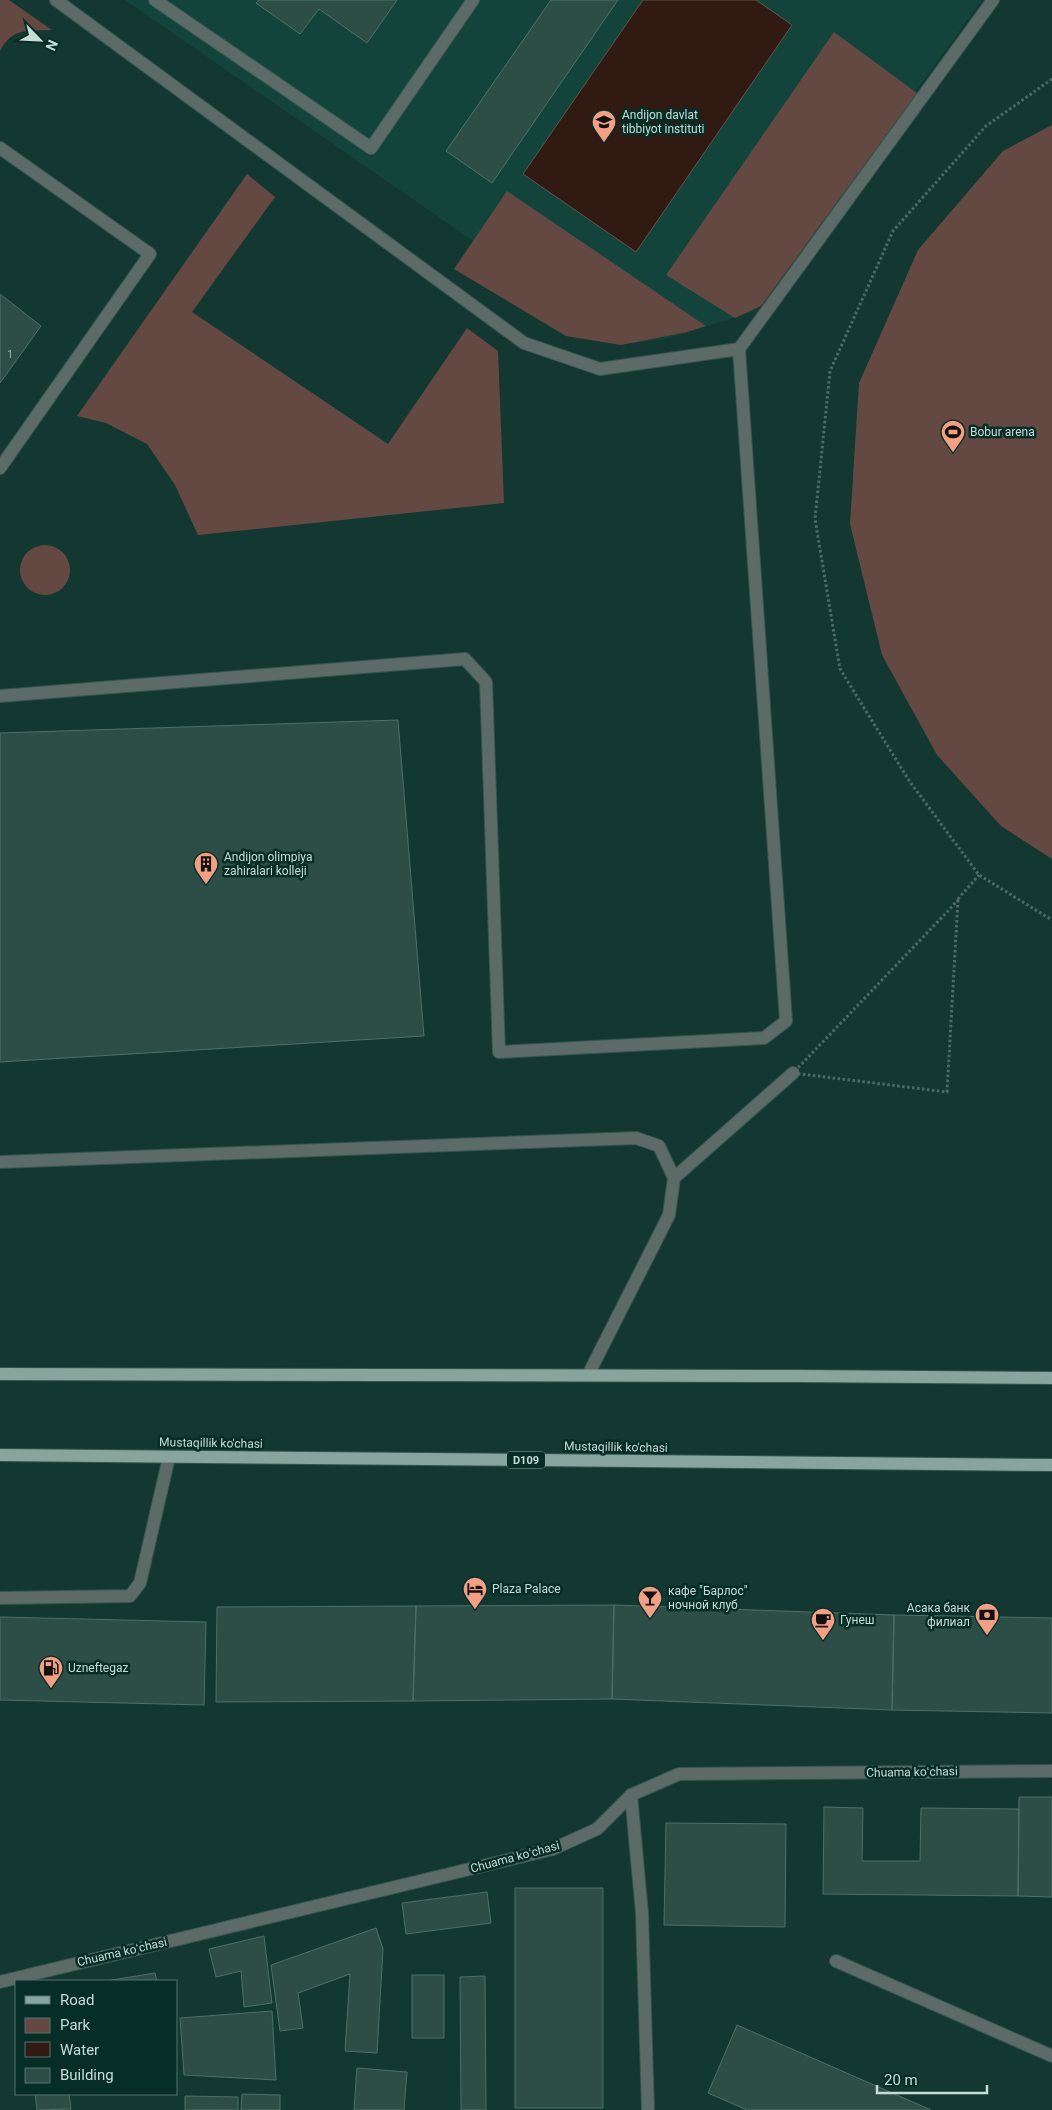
<svg xmlns="http://www.w3.org/2000/svg" width="1052" height="2110" viewBox="0 0 1052 2110" font-family="Roboto,sans-serif">
	<style>
		.built { fill: #13443c }
		.green { fill: #634941 }
		.water { fill: #311a12; stroke: #5e544d }
		.building { fill: #2d4e47; stroke: #4c7169 }
		.lines { fill: none; stroke-linecap: round; stroke-linejoin: round }
		.lane-casing { stroke: #34564f; stroke-width: 14 }
		.street-casing { stroke: #34564f; stroke-width: 14 }
		.primary-casing { stroke: #34564f; stroke-width: 14 }
		.path { stroke: #4c6b65; stroke-width: 3; stroke-dasharray: 2.5 2.5; stroke-linecap: butt }
		.lane { stroke: #5d6b68; stroke-width: 12 }
		.street { stroke: #5d6b68; stroke-width: 12 }
		.primary { stroke: #87a49e; stroke-width: 12 }
		.labels { text-anchor: middle; dominant-baseline: central; stroke-width: 5; stroke-linejoin: round; paint-order: stroke }
		.number-label { font-size: 10px; fill: #a1b8b3 }
		.shield { fill: #072d27; stroke: #8ea8a2; stroke-width: 1 }
		.shield-label { font-size: 11px; font-weight: bold; fill: #c8dcd7 }
		.poi-label { font-size: 12px; fill: #c8dcd7; stroke: #072d27; text-anchor: start }
		.street-label { font-size: 12px; fill: #c8dcd7; stroke: #072d27 }
	</style>
	<rect width="100%" height="100%" fill="#133831"/>
	<path class="built" d="M125,0H982L756,311L665,339L622,344Z"/>
	<path class="green" d="M0,0H9L52,30C29,31 12,27 0,51Z
		M834,32L917,93L761,306L735,318L666,275Z
		M1052,125V859L1001,826L937,755L882,655L850,524L859,383L918,250L1003,151Z
		M247,174L275,197L192,312L388,444L467,328L498,351L504,503L198,535L175,485L147,444L106,423L77,416Z
		M507,191L706,326L687,332L621,345L566,336L454,269Z
		M20 570a25 25 0 1 1 50 0a25 25 0 1 1-50 0Z"/>
	<path class="water" d="M643,0H756L792,25L636,252L523,174Z"/>
	<path class="building" d="M259,0H397L367,43L319,9L300,34L256,3Z
		M551,0H618L492,183L446,151Z
		M0,294L41,326L0,383Z
		M398,720L424,1036L0,1062V733Z
		M614,1605L894,1615L892,1710L612,1699Z
		M614,1605L612,1699L413,1701L416,1606Z
		M416,1606L413,1701L216,1702L217,1607Z
		M894,1615L1052,1618V1713L892,1710Z
		M0,1617L206,1622L204,1705L0,1700Z
		M1019,1797H1052V1897L1018,1896Z
		M824,1807L863,1808L862,1861H920L921,1808L1019,1809L1018,1896L823,1894Z
		M666,1823L786,1824L785,1927L664,1925Z
		M515,1888H603V2108H515Z
		M487,1892L491,1923L406,1934L402,1903Z
		M376,1928L383,1949L377,2053L345,2051L350,1974L298,1993L303,2028L280,2031L271,1965Z
		M264,1936L272,2003L244,2007L241,1971L216,1977L209,1949Z
		M155,1973L157,1981H106Z
		M412,1975H444V2038H412Z
		M485,1976L486,2110H461L460,1977Z
		M272,2011L276,2080L184,2075L180,2018Z
		M737,2025L931,2110H747L708,2093Z
		M357,2068L407,2072L404,2110H354Z
		M35,2094H69L71,2109L37,2110Z
		M242,2094L280,2095V2110H241Z
		M185,2096L238,2097V2110H185Z"/>
	<g class="lines">
		<defs>
			<path id="lane" d="M56,0L524,343L600,369L739,349L993,0
				M155,0L371,148L473,0
				M0,148L150,254L0,468
				M0,696L465,659L486,682L499,1052L764,1038L786,1021L739,349
				M0,1162L636,1138L659,1146L674,1178L669,1215L588,1375
				M674,1178L793,1073
				M0,1598L130,1596L140,1583L169,1457
				M631,1795L642,1913L648,2110"/>
			<path id="street" d="M836,1961L1052,2056
				M0,1982L553,1849L597,1829L631,1795L679,1774L1052,1771"/>
			<path id="primary" d="M0,1374L796,1376L1052,1378
				M0,1455L1052,1465"/>
		</defs>
		<use href="#lane" class="lane-casing"/>
		<use href="#street" class="street-casing"/>
		<use href="#primary" class="primary-casing"/>
		<path class="path" d="M1052,79L986,126L893,231L830,371L815,519L840,669L910,782L979,875L1052,920
			M958,899L979,875
			M958,900L947,1092L793,1073L948,911Z"/>
		<use href="#lane" class="lane"/>
		<use href="#street" class="street"/>
		<use href="#primary" class="primary"/>
	</g>
	<defs>
		<symbol id="university-pin" viewBox="-11 -11 22 30"><path d="M0 17L-7.5 6A9.5 9.5 0 1 1 7.5 6Z" fill="#f39f83" stroke="#072d27"/><path d="M0-5L7-2L0 1L-7-2ZM-4 1L0 2.5L4 1V4Q0 6-4 4Z" fill="#111"/></symbol>
		<symbol id="stadium-pin" viewBox="-11 -11 22 30"><path d="M0 17L-7.5 6A9.5 9.5 0 1 1 7.5 6Z" fill="#f39f83" stroke="#072d27"/><path d="M0-5a6.5 5 0 1 0 0 10a6.5 5 0 1 0 0-10ZM-3.5-1.8h7v3.6h-7Z" fill="#111"/></symbol>
		<symbol id="building-pin" viewBox="-11 -11 22 30"><path d="M0 17L-7.5 6A9.5 9.5 0 1 1 7.5 6Z" fill="#f39f83" stroke="#072d27"/><path d="M-4-6H4V6H1V3H-1V6H-4ZM-2.5-4.3h1.7v1.8h-1.7ZM.8-4.3h1.7v1.8H.8ZM-2.5-1h1.7V.8h-1.7ZM.8-1h1.7V.8H.8Z" fill="#111"/></symbol>
		<symbol id="hotel-pin" viewBox="-11 -11 22 30"><path d="M0 17L-7.5 6A9.5 9.5 0 1 1 7.5 6Z" fill="#f39f83" stroke="#072d27"/><path d="M-6-4.5h1.5V1H6V5H4.5V3h-9V5H-6ZM-4 0a1.8 1.8 0 1 1 3.6 0ZM.5 0V-2.5h3Q6-2.5 6 0Z" fill="#111"/></symbol>
		<symbol id="bar-pin" viewBox="-11 -11 22 30"><path d="M0 17L-7.5 6A9.5 9.5 0 1 1 7.5 6Z" fill="#f39f83" stroke="#072d27"/><path d="M-6-5H6L.8 .8V4.5H3.5V6h-7V4.5H-.8V.8Z" fill="#111"/></symbol>
		<symbol id="bank-pin" viewBox="-11 -11 22 30"><path d="M0 17L-7.5 6A9.5 9.5 0 1 1 7.5 6Z" fill="#f39f83" stroke="#072d27"/><path d="M-6-4H6V4H-6ZM0-2.3a2.3 2.3 0 1 0 0 4.6a2.3 2.3 0 1 0 0-4.6Z" fill="#111"/></symbol>
		<symbol id="cafe-pin" viewBox="-11 -11 22 30"><path d="M0 17L-7.5 6A9.5 9.5 0 1 1 7.5 6Z" fill="#f39f83" stroke="#072d27"/><path d="M-5.5-4.5H6V0H3Q3 3.5 0 3.5H-2.5Q-5.5 3.5-5.5 0ZM3-3.2v2h1.7v-2ZM-6 4.5H4V6H-6Z" fill="#111"/></symbol>
		<symbol id="fuel-pin" viewBox="-11 -11 22 30"><path d="M0 17L-7.5 6A9.5 9.5 0 1 1 7.5 6Z" fill="#f39f83" stroke="#072d27"/><path d="M-5.5-6h7V0h2V4h1.3V-2.5L3-4.5l.8-.8L6-3V5H2.5V1h-1V6h-7ZM-4.2-4.7v3.2H.2V-4.7Z" fill="#111"/></symbol>
	</defs>
	<g fill-rule="evenodd">
		<use href="#university-pin" x="590" y="108" width="28" height="38"/>
		<use href="#stadium-pin" x="939" y="418" width="28" height="38"/>
		<use href="#building-pin" x="192" y="850" width="28" height="38"/>
		<use href="#hotel-pin" x="461" y="1575" width="28" height="38"/>
		<use href="#bar-pin" x="636" y="1584" width="28" height="38"/>
		<use href="#bank-pin" x="973" y="1601" width="28" height="38"/>
		<use href="#cafe-pin" x="809" y="1606" width="28" height="38"/>
		<use href="#fuel-pin" x="37" y="1654" width="28" height="38"/>
	</g>
	<g class="labels">
		<g class="number-label">
			<text x="10" y="354">1</text>
		</g>
		<rect class="shield" x="507" y="1451.5" width="38" height="17" rx="4"/>
		<g class="shield-label">
			<text x="526" y="1460">D109</text>
		</g>
		<g class="poi-label">
			<text x="622" y="115">Andijon davlat<tspan x="622" dy="14">tibbiyot instituti</tspan></text>
			<text x="970" y="432">Bobur arena</text>
			<text x="224" y="857">Andijon olimpiya<tspan x="224" dy="14">zahiralari kolleji</tspan></text>
			<text x="492" y="1589">Plaza Palace</text>
			<text x="668" y="1591">кафе "Барлос"<tspan x="668" dy="14">ночной клуб</tspan></text>
			<text x="970" y="1608" text-anchor="end">Асака банк<tspan x="970" dy="14">филиал</tspan></text>
			<text x="840" y="1620">Гунеш</text>
			<text x="68" y="1668">Uzneftegaz</text>
		</g>
		<g class="street-label">
			<text transform="translate(211 1443) rotate(1)">Mustaqillik ko'chasi</text>
			<text transform="translate(616 1447) rotate(1)">Mustaqillik ko'chasi</text>
			<text transform="translate(912 1772) rotate(-1)">Chuama koʻchasi</text>
			<text transform="translate(515 1857) rotate(-15)">Chuama koʻchasi</text>
			<text transform="translate(122 1952) rotate(-13)">Chuama koʻchasi</text>
		</g>
	</g>
	<rect x="15" y="1980" width="162" height="115" fill="#072d27" stroke="#54736d"/>
	<rect x="25" y="1996" width="25" height="8" fill="#87a49e" stroke="#54736d"/>
	<text x="60" y="2005" font-size="15" fill="#c8dcd7">Road</text>
	<rect x="25" y="2018" width="25" height="15" fill="#634941" stroke="#54736d"/>
	<text x="60" y="2030" font-size="15" fill="#c8dcd7">Park</text>
	<rect x="25" y="2042" width="25" height="15" fill="#311a12" stroke="#54736d"/>
	<text x="60" y="2055" font-size="15" fill="#c8dcd7">Water</text>
	<rect x="25" y="2068" width="25" height="15" fill="#2d4e47" stroke="#54736d"/>
	<text x="60" y="2080" font-size="15" fill="#c8dcd7">Building</text>
	<g transform="translate(40 40) rotate(114)" stroke="#072d27" stroke-width="4" paint-order="stroke">
	<path d="M0-4L9 19L0 12L-9 19Z" fill="#c8dcd7"/>
	<text y="-8" font-size="14" font-weight="bold" text-anchor="middle" fill="#c8dcd7">N</text>
	</g>
	<path d="M877 2085v8h110v-8" fill="none" stroke="#c8dcd7" stroke-width="2.5"/>
	<text x="884" y="2085" font-size="15" fill="#c8dcd7" stroke="#072d27" stroke-width="4" paint-order="stroke">20 m</text>
</svg>
